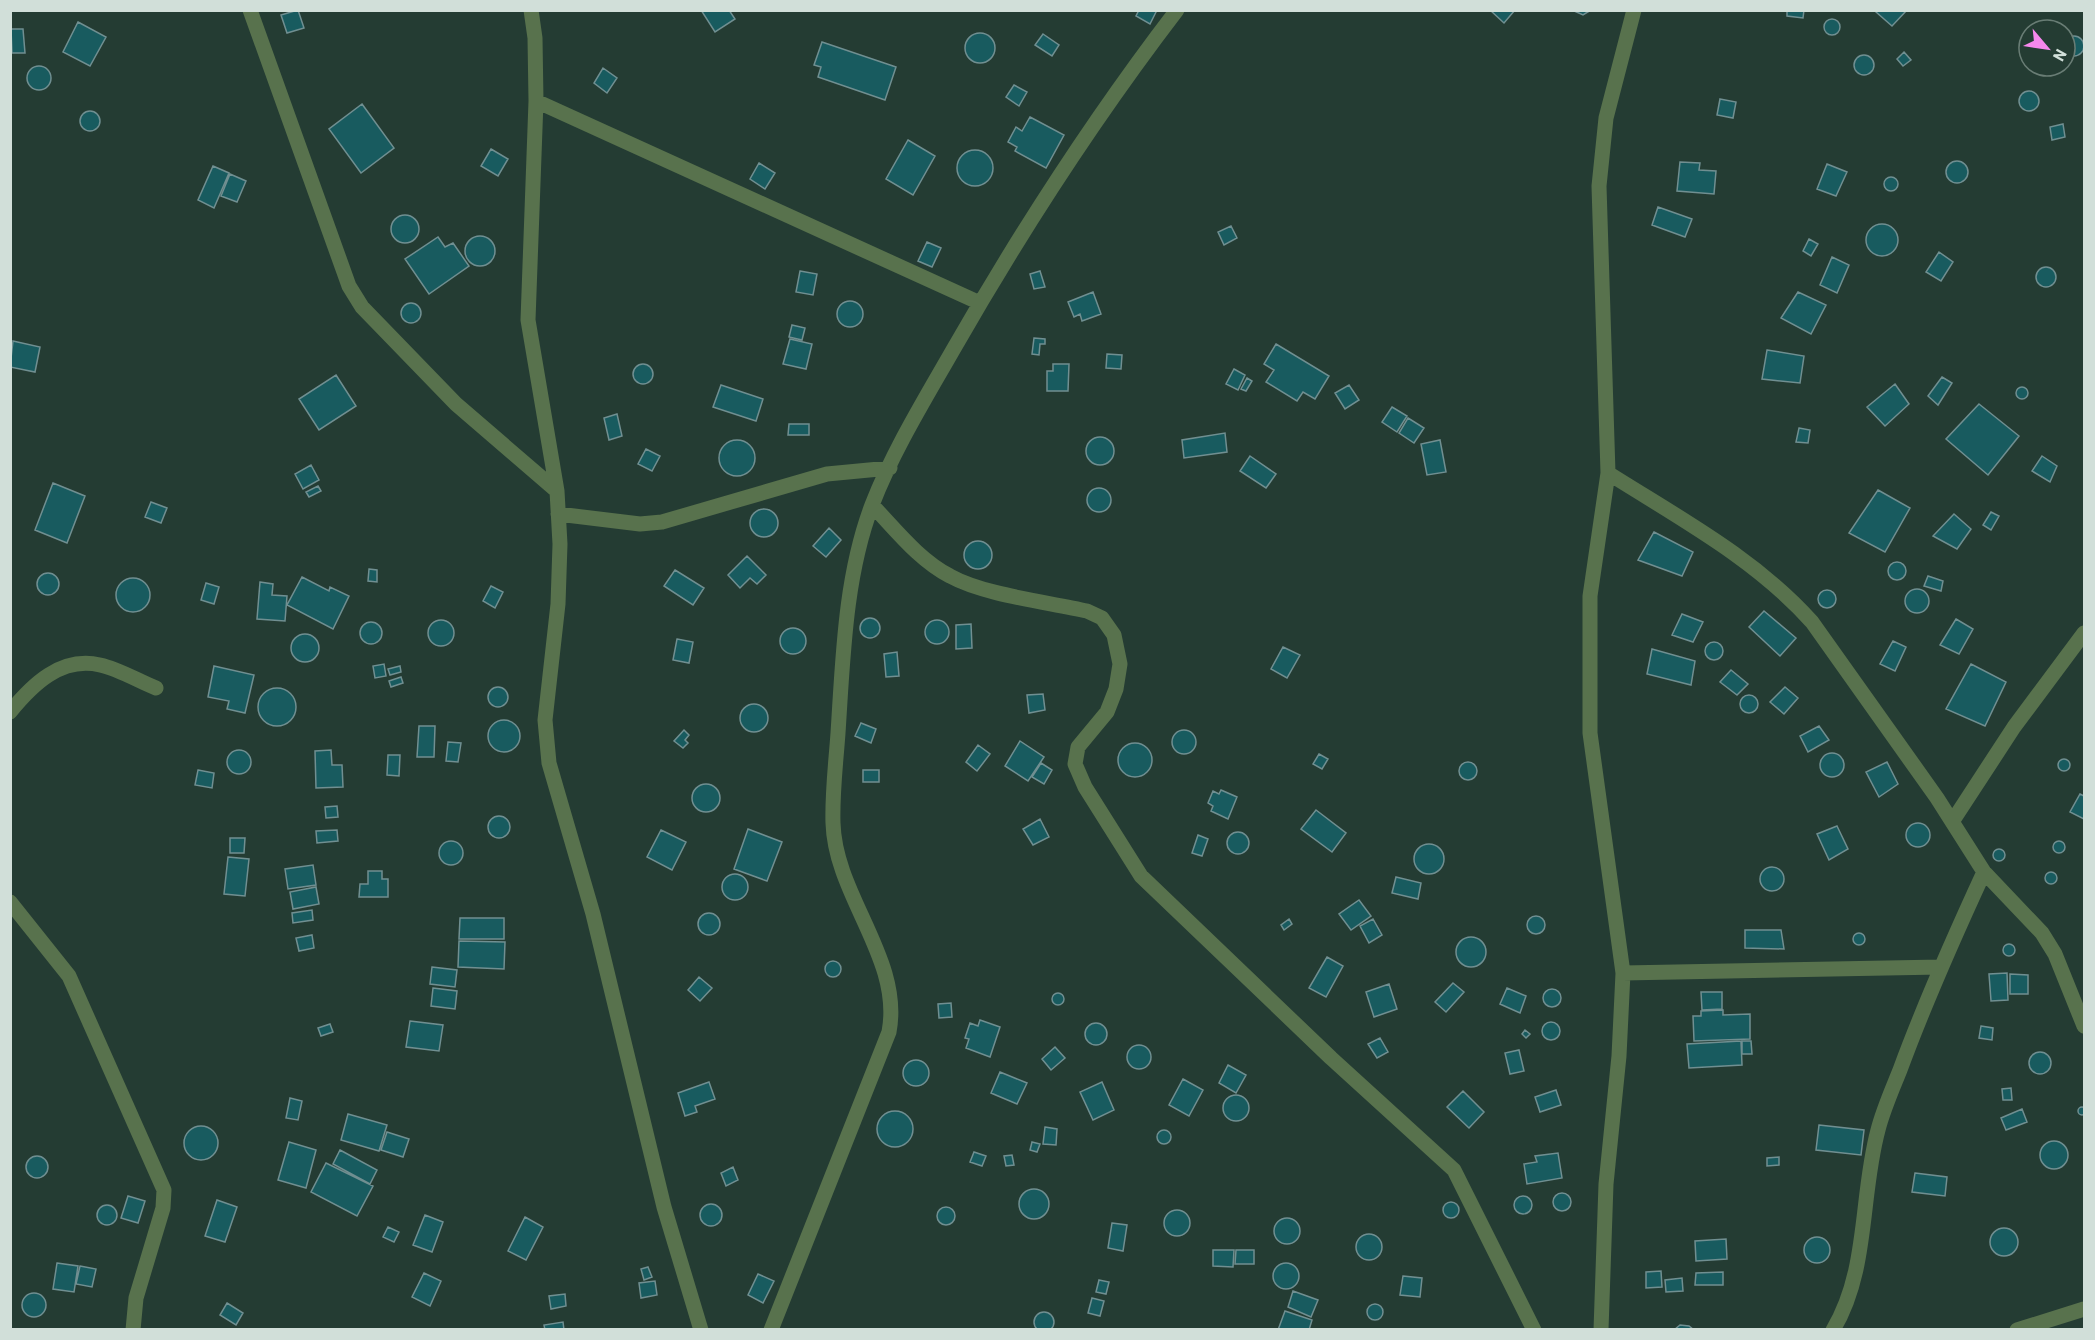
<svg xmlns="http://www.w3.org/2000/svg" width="2095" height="1340" viewBox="0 0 2095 1340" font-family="Barlow,sans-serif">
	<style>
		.building { fill: #185b5f; stroke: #708f91; stroke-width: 1.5 }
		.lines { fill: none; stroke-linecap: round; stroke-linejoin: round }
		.minor { stroke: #58724d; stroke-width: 15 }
	</style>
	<rect width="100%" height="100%" fill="#243c33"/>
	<path class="building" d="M298,10L304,28L287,33L281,15Z
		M701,10H729L735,19L715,32Z
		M1139,10H1157L1150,24L1136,16Z
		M1490,10H1515L1504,23Z
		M1591,10L1583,15L1572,10Z
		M1787,10H1804L1803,18L1787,16Z
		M1878,10H1907L1892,26L1876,12Z
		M1824 27a8 8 0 1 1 16 0a8 8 0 1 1-16 0Z
		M78,22L106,37L90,66L63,52Z
		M11,29H23L25,53H12Z
		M965 48a15 15 0 1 1 30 0a15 15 0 1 1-30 0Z
		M1043,34L1059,45L1052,56L1035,45Z
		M2064 46a10 10 0 1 1 20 0a10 10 0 1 1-20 0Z
		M822,42L896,67L885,100L818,77L821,67L814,65Z
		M1904,52L1911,60L1903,66L1897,59Z
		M1854 65a10 10 0 1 1 20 0a10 10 0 1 1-20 0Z
		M27 78a12 12 0 1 1 24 0a12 12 0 1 1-24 0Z
		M603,68L617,78L607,93L594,83Z
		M1014,85L1027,92L1019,106L1006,97Z
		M2019 101a10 10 0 1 1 20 0a10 10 0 1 1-20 0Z
		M1720,99L1736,102L1733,118L1717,115Z
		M362,104L394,148L361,173L329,129Z
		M80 121a10 10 0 1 1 20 0a10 10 0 1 1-20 0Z
		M1030,117L1064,135L1046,168L1015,151L1017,147L1008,142L1016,127L1022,131Z
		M2063,124L2065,137L2052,140L2050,127Z
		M908,140L935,156L913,195L886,179Z
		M491,149L508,159L498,176L481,166Z
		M957 168a18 18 0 1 1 36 0a18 18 0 1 1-36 0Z
		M1946 172a11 11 0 1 1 22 0a11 11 0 1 1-22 0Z
		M1680,162L1700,163L1699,170L1716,171L1714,194L1677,191Z
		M759,163L775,173L765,189L750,179Z
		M1827,164L1847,172L1836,196L1817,189Z
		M213,166L229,173L214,208L198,200Z
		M230,174L246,181L237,202L221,196Z
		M1884 184a7 7 0 1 1 14 0a7 7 0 1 1-14 0Z
		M1658,207L1692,219L1685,237L1652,225Z
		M391 229a14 14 0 1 1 28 0a14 14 0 1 1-28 0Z
		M1866 240a16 16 0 1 1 32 0a16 16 0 1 1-32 0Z
		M1231,226L1237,238L1224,245L1218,232Z
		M465 251a15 15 0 1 1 30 0a15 15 0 1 1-30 0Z
		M438,237L445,247L453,243L469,266L429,294L405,259Z
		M1809,239L1818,244L1811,256L1803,251Z
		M927,242L941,248L932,267L918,261Z
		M1939,252L1953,262L1941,281L1926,272Z
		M1832,257L1849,265L1837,293L1820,285Z
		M2036 277a10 10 0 1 1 20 0a10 10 0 1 1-20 0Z
		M800,271L817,274L813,295L796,292Z
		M1040,271L1045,287L1034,289L1030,274Z
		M1093,292L1101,314L1082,321L1080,314L1074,317L1068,302Z
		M1798,292L1826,305L1811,334L1781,318Z
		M837 314a13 13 0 1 1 26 0a13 13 0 1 1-26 0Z
		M401 313a10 10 0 1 1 20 0a10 10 0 1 1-20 0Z
		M792,325L805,328L802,340L789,337Z
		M1034,338L1045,339V344H1040L1039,355L1032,354Z
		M790,339L812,344L806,369L783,364Z
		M13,341L40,347L35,372L10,367Z
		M1276,344L1329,376L1315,399L1303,392L1297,401L1266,382L1274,370L1264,364Z
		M1767,350L1804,356L1800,383L1762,379Z
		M1107,354L1122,355L1121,369L1106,368Z
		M1053,364H1069L1068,391H1047V371H1053Z
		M633 374a10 10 0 1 1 20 0a10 10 0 1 1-20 0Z
		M1234,369L1245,375L1238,390L1226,384Z
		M336,375L356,406L319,430L299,399Z
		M1942,377L1952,383L1938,405L1928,396Z
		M1247,378L1252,381L1246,391L1241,389Z
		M1895,384L1909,404L1885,426L1867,407Z
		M721,385L763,399L756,421L713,407Z
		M1349,385L1359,400L1345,409L1335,393Z
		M2016 393a6 6 0 1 1 12 0a6 6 0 1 1-12 0Z
		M1979,404L2019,436L1988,475L1946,439Z
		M1392,407L1407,416L1397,432L1382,422Z
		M617,414L622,436L609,440L604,418Z
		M1408,418L1424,428L1414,443L1399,433Z
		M789,424H809V435H788Z
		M1799,428L1810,430L1808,443L1796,442Z
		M1225,433L1227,452L1184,458L1182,440Z
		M1086 451a14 14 0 1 1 28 0a14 14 0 1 1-28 0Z
		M1440,440L1446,472L1427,475L1421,444Z
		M719 458a18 18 0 1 1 36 0a18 18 0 1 1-36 0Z
		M646,449L660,456L652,471L638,464Z
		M1250,456L1276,474L1266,488L1240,471Z
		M2042,456L2057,466L2050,482L2032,471Z
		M311,465L319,480L303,489L295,474Z
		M53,483L85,496L67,543L35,530Z
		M318,486L321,491L309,497L306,492Z
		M1087 500a12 12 0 1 1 24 0a12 12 0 1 1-24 0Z
		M1878,490L1910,508L1885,552L1849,533Z
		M151,502L167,508L161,523L145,517Z
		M750 523a14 14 0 1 1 28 0a14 14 0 1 1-28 0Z
		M1991,512L1999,516L1991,530L1983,525Z
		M1954,514L1971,529L1957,549L1933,536Z
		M829,528L841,540L826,557L813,546Z
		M1654,532L1693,552L1682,576L1638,560Z
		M964 555a14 14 0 1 1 28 0a14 14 0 1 1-28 0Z
		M747,556L766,575L757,584L750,578L740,588L728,575Z
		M1888 571a9 9 0 1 1 18 0a9 9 0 1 1-18 0Z
		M369,569L377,570V582L368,581Z
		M675,570L704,588L693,605L664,586Z
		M37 584a11 11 0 1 1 22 0a11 11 0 1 1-22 0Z
		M1928,576L1943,581L1941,591L1924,586Z
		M302,577L329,591L330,587L349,596L333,629L287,605Z
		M116 595a17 17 0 1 1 34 0a17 17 0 1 1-34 0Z
		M260,582L273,584L272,595L287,596L285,621L257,619Z
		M206,583L219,587L214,604L201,600Z
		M491,586L503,592L495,608L483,601Z
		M1905 601a12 12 0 1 1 24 0a12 12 0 1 1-24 0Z
		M1818 599a9 9 0 1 1 18 0a9 9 0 1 1-18 0Z
		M1764,611L1796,638L1780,656L1749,627Z
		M1682,614L1703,622L1693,642L1672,635Z
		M860 628a10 10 0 1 1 20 0a10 10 0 1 1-20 0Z
		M1956,619L1973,629L1959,654L1940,645Z
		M428 633a13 13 0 1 1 26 0a13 13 0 1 1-26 0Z
		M925 632a12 12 0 1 1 24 0a12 12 0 1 1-24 0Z
		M360 633a11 11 0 1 1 22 0a11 11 0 1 1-22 0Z
		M971,624L972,648L956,649V625Z
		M780 641a13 13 0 1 1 26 0a13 13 0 1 1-26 0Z
		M291 648a14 14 0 1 1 28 0a14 14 0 1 1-28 0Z
		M677,639L693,642L689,663L673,660Z
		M1893,641L1906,647L1895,671L1880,664Z
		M1705 651a9 9 0 1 1 18 0a9 9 0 1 1-18 0Z
		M1283,647L1300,655L1287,678L1271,669Z
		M1652,649L1695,661L1691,685L1647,674Z
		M897,652L899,676L886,677L884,654Z
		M384,664L386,676L375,678L373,666Z
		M1971,664L2006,682L1985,726L1946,709Z
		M214,666L254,675L245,713L227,709L229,701L208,697Z
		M400,666L401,672L390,675L388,669Z
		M1731,670L1748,684L1737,695L1720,682Z
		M401,677L403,683L391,687L389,681Z
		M1785,687L1798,698L1784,714L1770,702Z
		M488 697a10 10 0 1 1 20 0a10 10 0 1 1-20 0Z
		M258 707a19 19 0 1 1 38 0a19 19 0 1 1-38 0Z
		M1043,694L1045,710L1029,713L1027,695Z
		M1740 704a9 9 0 1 1 18 0a9 9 0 1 1-18 0Z
		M740 718a14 14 0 1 1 28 0a14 14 0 1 1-28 0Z
		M488 736a16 16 0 1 1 32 0a16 16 0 1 1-32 0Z
		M861,723L876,729L871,743L855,736Z
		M419,726H435L434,757H417Z
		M1819,726L1829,740L1808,752L1800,736Z
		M684,730L689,735L685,740L688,743L683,748L674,741Z
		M1172 742a12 12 0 1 1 24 0a12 12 0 1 1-24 0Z
		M1020,741L1044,757L1028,781L1005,766Z
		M448,742L461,743L458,762L446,761Z
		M1118 760a17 17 0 1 1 34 0a17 17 0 1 1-34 0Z
		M978,745L990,754L977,771L966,762Z
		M331,750L332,765H342L343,787L316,788L315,751Z
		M227 762a12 12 0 1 1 24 0a12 12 0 1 1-24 0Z
		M1820 765a12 12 0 1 1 24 0a12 12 0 1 1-24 0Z
		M1319,754L1328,759L1322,769L1313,764Z
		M388,755H400L399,776L387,775Z
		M2058 765a6 6 0 1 1 12 0a6 6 0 1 1-12 0Z
		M1887,762L1898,784L1879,797L1866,772Z
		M1459 771a9 9 0 1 1 18 0a9 9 0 1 1-18 0Z
		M1041,763L1052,770L1044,784L1032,777Z
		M198,770L214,773L212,788L195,785Z
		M863,770H879V782H863Z
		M692 798a14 14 0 1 1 28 0a14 14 0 1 1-28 0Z
		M1221,790L1237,797L1228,819L1211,811L1213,806L1208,803L1213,791L1219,794Z
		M2080,794L2084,796V819L2070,812Z
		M337,806L338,817L326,818L325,807Z
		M1316,810L1346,833L1332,852L1301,829Z
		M488 827a11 11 0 1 1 22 0a11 11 0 1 1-22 0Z
		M1040,819L1049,837L1033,845L1023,829Z
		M1906 835a12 12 0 1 1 24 0a12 12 0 1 1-24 0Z
		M1837,826L1848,849L1829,860L1817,834Z
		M748,829L782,842L767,881L734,869Z
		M337,830L338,841L317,843L316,831Z
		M661,830L686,842L672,870L647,857Z
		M1227 843a11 11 0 1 1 22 0a11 11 0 1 1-22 0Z
		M1198,835L1208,839L1202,856L1192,853Z
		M230,838H245L244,853H230Z
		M2053 847a6 6 0 1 1 12 0a6 6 0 1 1-12 0Z
		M439 853a12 12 0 1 1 24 0a12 12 0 1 1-24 0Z
		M1414 859a15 15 0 1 1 30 0a15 15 0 1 1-30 0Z
		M1993 855a6 6 0 1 1 12 0a6 6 0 1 1-12 0Z
		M228,857L249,859L245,896L224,894Z
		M313,865L316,885L288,889L285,869Z
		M1760 879a12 12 0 1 1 24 0a12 12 0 1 1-24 0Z
		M368,871H382V879H388V897H359L360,884H368Z
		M2045 878a6 6 0 1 1 12 0a6 6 0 1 1-12 0Z
		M722 887a13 13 0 1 1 26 0a13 13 0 1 1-26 0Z
		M1396,877L1421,883L1418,899L1392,893Z
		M316,887L319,904L293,909L290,892Z
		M1359,900L1371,916L1351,930L1339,914Z
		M312,910L313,920L293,923L292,913Z
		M698 924a11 11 0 1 1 22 0a11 11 0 1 1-22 0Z
		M1527 925a9 9 0 1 1 18 0a9 9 0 1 1-18 0Z
		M460,918H504V939H459Z
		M1289,919L1292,924L1284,930L1281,925Z
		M1373,919L1382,935L1369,943L1360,926Z
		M1745,930H1781L1784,949L1745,948Z
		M1853 939a6 6 0 1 1 12 0a6 6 0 1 1-12 0Z
		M312,935L314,948L299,951L296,938Z
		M1456 952a15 15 0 1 1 30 0a15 15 0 1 1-30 0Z
		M459,941L505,942L504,969L458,967Z
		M2003 950a6 6 0 1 1 12 0a6 6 0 1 1-12 0Z
		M1327,957L1343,966L1326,997L1309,988Z
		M825 969a8 8 0 1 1 16 0a8 8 0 1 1-16 0Z
		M432,967L457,970L455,987L430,984Z
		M2007,973L2008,1000L1991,1001L1989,974Z
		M2010,974L2028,975V994H2010Z
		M699,977L712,988L700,1001L688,990Z
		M1453,983L1464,992L1446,1012L1435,1002Z
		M1389,984L1397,1009L1374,1017L1366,992Z
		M433,988L457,991L455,1009L431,1006Z
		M1507,988L1526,996L1520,1013L1500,1004Z
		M1543 998a9 9 0 1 1 18 0a9 9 0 1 1-18 0Z
		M1701,992H1722V1009L1702,1010Z
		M1052 999a6 6 0 1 1 12 0a6 6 0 1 1-12 0Z
		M951,1003L952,1017L939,1018L938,1004Z
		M1723,1010V1015L1750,1014V1039L1694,1041L1693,1016H1701V1011Z
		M980,1020L1000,1027L990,1057L966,1048L969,1039L965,1038L970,1023L978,1026Z
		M410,1021L443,1025L439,1051L406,1047Z
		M1542 1031a9 9 0 1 1 18 0a9 9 0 1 1-18 0Z
		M1085 1034a11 11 0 1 1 22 0a11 11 0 1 1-22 0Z
		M330,1024L333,1032L321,1036L318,1028Z
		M1981,1026L1993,1028L1992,1040L1979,1038Z
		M1525,1030L1530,1034L1526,1038L1522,1034Z
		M1380,1038L1388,1052L1377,1058L1368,1044Z
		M1741,1041L1742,1065L1689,1068L1687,1044Z
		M1742,1041H1751L1752,1054H1742Z
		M1127 1057a12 12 0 1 1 24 0a12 12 0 1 1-24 0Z
		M1055,1047L1065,1058L1051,1070L1042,1059Z
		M1519,1050L1524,1071L1510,1074L1505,1053Z
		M2029 1063a11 11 0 1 1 22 0a11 11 0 1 1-22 0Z
		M903 1073a13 13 0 1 1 26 0a13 13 0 1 1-26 0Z
		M1228,1065L1246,1075L1236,1093L1219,1083Z
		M1000,1072L1027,1083L1017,1104L991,1093Z
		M1183,1079L1203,1090L1189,1116L1169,1105Z
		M709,1082L715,1099L695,1106L697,1112L685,1116L678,1093Z
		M1102,1082L1114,1110L1093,1120L1080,1092Z
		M2011,1088L2012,1100H2003L2002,1089Z
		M1556,1090L1561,1105L1540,1112L1535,1097Z
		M1463,1091L1484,1112L1469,1128L1447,1107Z
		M1223 1108a13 13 0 1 1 26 0a13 13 0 1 1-26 0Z
		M290,1098L302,1101L298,1120L286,1118Z
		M2078 1111a4 4 0 1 1 8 0a4 4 0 1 1-8 0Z
		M2022,1109L2027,1122L2006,1130L2001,1118Z
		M877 1129a18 18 0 1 1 36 0a18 18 0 1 1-36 0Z
		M348,1114L387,1125L379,1151L341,1140Z
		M1819,1125L1864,1130L1861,1155L1816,1150Z
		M184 1143a17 17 0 1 1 34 0a17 17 0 1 1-34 0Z
		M1045,1127L1057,1129L1056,1145L1043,1144Z
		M1157 1137a7 7 0 1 1 14 0a7 7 0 1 1-14 0Z
		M387,1132L409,1139L403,1157L381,1150Z
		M2040 1155a14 14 0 1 1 28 0a14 14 0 1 1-28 0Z
		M289,1142L316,1150L306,1188L278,1180Z
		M1032,1142L1040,1144L1037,1152L1030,1150Z
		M340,1150L377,1170L370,1184L333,1164Z
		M974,1152L986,1156L982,1166L970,1162Z
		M1558,1153L1562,1178L1527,1184L1524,1164L1537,1162L1535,1156Z
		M1012,1155L1014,1165L1006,1166L1004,1156Z
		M26 1167a11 11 0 1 1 22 0a11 11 0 1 1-22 0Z
		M1779,1157V1165L1767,1166V1158Z
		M326,1163L373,1186L357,1216L311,1192Z
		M733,1167L738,1180L726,1186L721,1173Z
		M1915,1173L1947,1177L1945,1196L1912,1192Z
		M1019 1204a15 15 0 1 1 30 0a15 15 0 1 1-30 0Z
		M1553 1202a9 9 0 1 1 18 0a9 9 0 1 1-18 0Z
		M128,1196L145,1201L138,1223L121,1218Z
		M1514 1205a9 9 0 1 1 18 0a9 9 0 1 1-18 0Z
		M217,1200L237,1207L225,1242L205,1236Z
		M1443 1210a8 8 0 1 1 16 0a8 8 0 1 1-16 0Z
		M700 1215a11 11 0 1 1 22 0a11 11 0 1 1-22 0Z
		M97 1215a10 10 0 1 1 20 0a10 10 0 1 1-20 0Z
		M937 1216a9 9 0 1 1 18 0a9 9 0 1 1-18 0Z
		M1164 1223a13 13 0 1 1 26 0a13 13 0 1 1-26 0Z
		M425,1215L443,1222L432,1252L413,1245Z
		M525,1217L543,1227L526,1260L508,1251Z
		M1274 1231a13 13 0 1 1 26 0a13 13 0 1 1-26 0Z
		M1112,1223L1127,1225L1123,1251L1108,1248Z
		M388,1227L399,1232L394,1242L383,1237Z
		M1990 1242a14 14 0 1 1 28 0a14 14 0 1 1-28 0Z
		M1356 1247a13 13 0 1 1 26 0a13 13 0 1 1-26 0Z
		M1804 1250a13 13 0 1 1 26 0a13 13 0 1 1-26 0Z
		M1726,1239L1727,1259L1696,1261L1695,1241Z
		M1213,1250H1234L1233,1267L1213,1266Z
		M1236,1250H1254V1264H1235Z
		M57,1263L78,1266L74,1292L53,1289Z
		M1273 1276a13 13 0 1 1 26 0a13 13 0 1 1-26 0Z
		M80,1266L96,1269L92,1287L76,1284Z
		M648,1267L652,1277L644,1280L641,1269Z
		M1661,1271L1662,1287L1646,1288V1272Z
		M1723,1272V1285H1695L1696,1273Z
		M424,1273L441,1281L430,1306L412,1297Z
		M758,1274L774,1281L763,1303L748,1295Z
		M1403,1276L1422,1278L1420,1297L1400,1295Z
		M1682,1278L1683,1291L1666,1292L1665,1280Z
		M1099,1280L1109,1282L1106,1294L1096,1292Z
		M655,1281L657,1295L641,1298L639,1283Z
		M1293,1291L1318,1300L1311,1317L1288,1307Z
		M22 1305a12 12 0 1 1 24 0a12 12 0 1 1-24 0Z
		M565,1294L566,1306L551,1309L549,1296Z
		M1092,1298L1104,1301L1100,1316L1088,1313Z
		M227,1303L243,1313L236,1325L220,1315Z
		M1367 1312a8 8 0 1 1 16 0a8 8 0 1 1-16 0Z
		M1285,1311L1312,1320L1309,1330H1278Z
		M1034 1322a10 10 0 1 1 20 0a10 10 0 1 1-20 0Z
		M563,1322L564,1330H545L544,1325Z
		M1680,1325L1689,1326L1694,1330H1674Z"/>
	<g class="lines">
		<path class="minor" d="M250,10L349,286L362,307L456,404L557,491
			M531,10L535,38L536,101L528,320L557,491L560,544L558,604L545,720L549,763L593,914L664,1207L701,1330
			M536,101L980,303
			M1608,473C1679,518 1756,559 1812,622L1937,798L1984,872L2042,933L2055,954L2084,1026
			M872,505C896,530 919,560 950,576C984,595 1048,602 1087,611L1102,618L1114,635L1120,664L1116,689L1107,712L1078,747L1075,764L1085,787L1141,876L1331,1058L1454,1170L1534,1330
			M558,514L640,524L662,522L827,474L890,468
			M10,712C32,685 61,656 100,665C119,669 138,681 156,688
			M1952,822L2014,727L2084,633
			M10,902L69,976L164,1190L163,1208L136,1298L133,1330
			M1623,973L1941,967
			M771,1330L889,1032C903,959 835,896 833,823C832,793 836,762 838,733C843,657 845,576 872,505C893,451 925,399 953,350C1020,233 1095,117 1177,10
			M1601,1330L1606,1184L1619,1056L1623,973L1590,733V596L1608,473L1599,186L1606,118L1634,10
			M1833,1330C1869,1270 1860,1196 1878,1130C1883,1110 1892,1090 1900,1070C1925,1002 1954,937 1984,872
			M2017,1330L2084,1309"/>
	</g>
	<rect width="2095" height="1340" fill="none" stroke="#d1dfd9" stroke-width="24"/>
	<g transform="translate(2047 48) rotate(119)"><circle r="28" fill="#243c33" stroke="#697d75" stroke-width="1.5"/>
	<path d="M0-4.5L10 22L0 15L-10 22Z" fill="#f688ed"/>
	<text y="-9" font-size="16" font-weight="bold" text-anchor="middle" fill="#d1dfd9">N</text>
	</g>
</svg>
